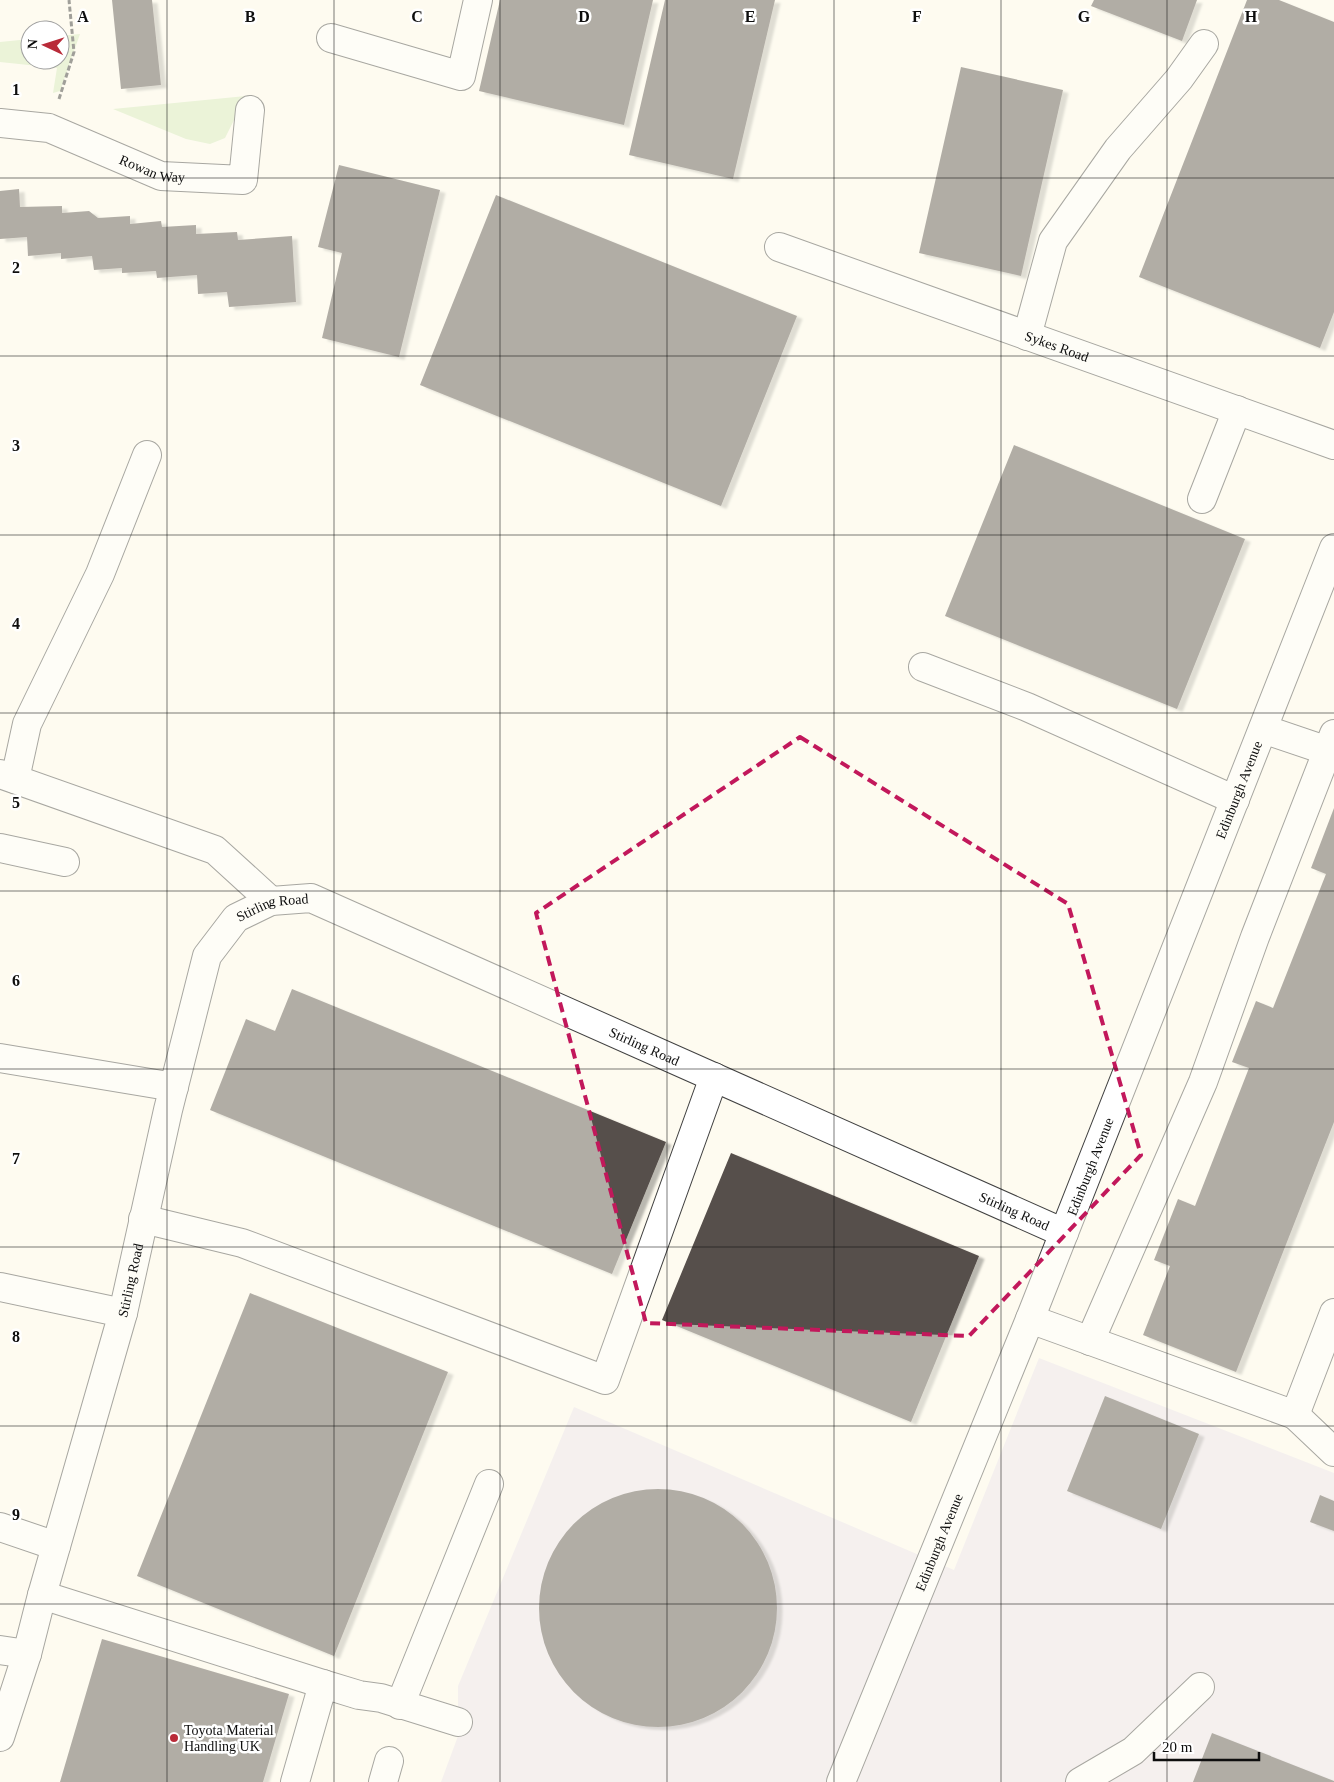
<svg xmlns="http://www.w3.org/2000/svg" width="1334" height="1782" viewBox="0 0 1334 1782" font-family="Georgia,serif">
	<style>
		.industrial { fill: #ebe3ec }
		.green { fill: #d4e8bb }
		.building { fill: #574f4b; filter: url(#shadow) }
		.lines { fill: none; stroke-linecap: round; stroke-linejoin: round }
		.minor-casing { stroke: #414141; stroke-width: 30 }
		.path { stroke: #303030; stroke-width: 3; stroke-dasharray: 5 2.5; stroke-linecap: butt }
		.minor { stroke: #fff; stroke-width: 28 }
		.marked { fill: none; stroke: #c2185b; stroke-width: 4; stroke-dasharray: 10 6; stroke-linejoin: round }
		.grid { fill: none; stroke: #0e0e0e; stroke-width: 1; stroke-opacity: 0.55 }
		.poi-dot { fill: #b92b39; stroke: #fff; stroke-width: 2 }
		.labels { text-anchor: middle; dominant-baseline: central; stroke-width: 5; stroke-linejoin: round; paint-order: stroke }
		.street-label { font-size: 14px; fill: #0e0e0e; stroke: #fff }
		.poi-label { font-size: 14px; fill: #0e0e0e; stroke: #fff; text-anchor: start }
		.grid-label { font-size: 16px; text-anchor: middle; font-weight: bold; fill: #0e0e0e; stroke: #fff; stroke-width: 5; stroke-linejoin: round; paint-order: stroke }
	</style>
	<defs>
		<filter id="shadow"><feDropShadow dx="5.5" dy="3" stdDeviation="1" flood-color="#0004"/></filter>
	</defs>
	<rect width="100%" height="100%" fill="#fefbf0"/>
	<path class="industrial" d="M1039,1358L1334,1473V1782H441L458,1736V1686L574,1407L954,1570Z"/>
	<path class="green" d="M80,34L60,91L53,93L57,68L0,62V42L30,39V60H60V36Z
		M246,96L225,138L210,144L186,139L113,109Z"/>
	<path class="building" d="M112,0H152L161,85L121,89Z
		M500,0H653L624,125L479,91Z
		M665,0H775L733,179L629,155Z
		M1094,0H1197L1182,41L1091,6Z
		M1247,0H1279L1334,22V312L1320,348L1139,277Z
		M961,67L1063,90L1021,276L919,253Z
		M339,165L440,190L399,357L322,338L342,253L318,247Z
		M19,189L20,207L62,206V213L89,211L98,218L130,216V224L161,221L162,227L196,225V234L237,232L238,240L292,236L296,302L229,307L227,292L198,294L197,275L157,278L156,271L122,273V268L94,270L92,256L61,259V253L28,256L27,237L0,239V191Z
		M496,195L797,316L721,506L420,385Z
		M1014,445L1245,539L1177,709L945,616Z
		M1334,808V1122L1236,1372L1143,1335L1170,1266L1154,1260L1178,1199L1195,1206L1249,1068L1232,1062L1256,1001L1273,1008L1326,874L1311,868Z
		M292,989L666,1142L612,1274L210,1110L246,1019L275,1031Z
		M731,1153L979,1256L911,1422L662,1320Z
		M250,1293L448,1372L334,1656L137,1576Z
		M1105,1396L1199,1434L1161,1529L1067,1491Z
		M539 1608a119 119 0 1 1 238 0a119 119 0 1 1-238 0Z
		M1320,1495L1334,1501V1531L1310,1522Z
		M102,1639L289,1694L263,1782H60Z
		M1212,1733L1334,1781V1782H1193Z"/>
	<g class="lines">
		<defs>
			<g id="minor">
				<path d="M331,38L461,76L478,0"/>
				<path id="s1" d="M0,123L49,128L161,176L243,180L250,110"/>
				<path id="s2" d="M779,247L1334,445"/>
				<path d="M1027,336L1053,241L1118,149L1179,79L1204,44"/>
				<path d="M1202,499L1237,410"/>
				<path d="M923,667L1027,707L1235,800"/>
				<path d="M1263,729L1328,751"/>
				<path d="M0,774L215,850L271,901"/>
				<path d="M15,779L27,724L100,574L147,455"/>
				<path d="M0,848L65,862"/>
				<path d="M0,1058L174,1087"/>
				<path d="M143,1219L242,1243L605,1380L714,1077"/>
				<path d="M0,1287L123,1313"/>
				<path d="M1030,1319L1295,1415L1334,1313"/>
				<path d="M1090,1341L1203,1082L1255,937L1334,734"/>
				<path d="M1295,1415L1334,1452"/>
				<path d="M0,1527L56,1546"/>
				<path d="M42,1595L323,1684L359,1695L381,1698L458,1722"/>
				<path d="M0,1650L27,1654"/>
				<path d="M400,1705L489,1484"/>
				<path id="s3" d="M0,1737L27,1654L42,1595L123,1313L168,1110L207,956L236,918L271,901L311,898L1064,1233"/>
				<path d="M295,1782L323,1684"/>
				<path d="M383,1782L389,1761"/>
				<path id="s4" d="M841,1782L1030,1319L1334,548"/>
				<path d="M1080,1782L1133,1751L1200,1687"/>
			</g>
		</defs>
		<use href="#minor" class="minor-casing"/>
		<path class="path" d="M59,99L74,52L69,0"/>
		<use href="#minor" class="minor"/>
	</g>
	<path d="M0 0H1334V1782H0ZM800,737L1068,904L1141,1155L969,1336L646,1323L536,913Z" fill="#fefbf0" fill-opacity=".55" fill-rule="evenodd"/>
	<path class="marked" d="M800,737L1068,904L1141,1155L969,1336L646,1323L536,913Z"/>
	<path class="grid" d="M167,0V1782M334,0V1782M500,0V1782M667,0V1782M834,0V1782M1001,0V1782M1167,0V1782M0,178H1334M0,356H1334M0,535H1334M0,713H1334M0,891H1334M0,1069H1334M0,1247H1334M0,1426H1334M0,1604H1334"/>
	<circle class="poi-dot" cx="174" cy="1738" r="5"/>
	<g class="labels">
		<g class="street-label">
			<text stroke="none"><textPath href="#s1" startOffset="161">Rowan Way</textPath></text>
			<text stroke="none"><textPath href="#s2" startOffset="295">Sykes Road</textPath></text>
			<text stroke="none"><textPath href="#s4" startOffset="1069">Edinburgh Avenue</textPath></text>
			<text stroke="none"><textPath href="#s3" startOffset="895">Stirling Road</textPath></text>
			<text stroke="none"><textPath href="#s3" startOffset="1300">Stirling Road</textPath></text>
			<text stroke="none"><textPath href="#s4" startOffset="664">Edinburgh Avenue</textPath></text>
			<text stroke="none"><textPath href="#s3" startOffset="1705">Stirling Road</textPath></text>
			<text stroke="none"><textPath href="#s3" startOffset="475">Stirling Road</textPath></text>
			<text stroke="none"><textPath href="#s4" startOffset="259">Edinburgh Avenue</textPath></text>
		</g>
		<g class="poi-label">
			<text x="184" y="1730">Toyota Material<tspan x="184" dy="16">Handling UK</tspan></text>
		</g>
	</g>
	<g class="grid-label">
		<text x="83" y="22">A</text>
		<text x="250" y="22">B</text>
		<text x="417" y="22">C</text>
		<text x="584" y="22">D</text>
		<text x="750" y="22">E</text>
		<text x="917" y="22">F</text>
		<text x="1084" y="22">G</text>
		<text x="1251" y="22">H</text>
		<text x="16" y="95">1</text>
		<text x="16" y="273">2</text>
		<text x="16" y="451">3</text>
		<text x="16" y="629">4</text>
		<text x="16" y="808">5</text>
		<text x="16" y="986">6</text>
		<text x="16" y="1164">7</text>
		<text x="16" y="1342">8</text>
		<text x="16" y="1520">9</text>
	</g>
	<g transform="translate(45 45) rotate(274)"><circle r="24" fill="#ffffff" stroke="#9f9f9f"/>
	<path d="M0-4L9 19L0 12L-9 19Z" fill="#b92b39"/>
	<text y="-8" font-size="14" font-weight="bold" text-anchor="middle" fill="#0e0e0e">N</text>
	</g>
	<path d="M1154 1752v8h105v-8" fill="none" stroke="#0e0e0e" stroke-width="2.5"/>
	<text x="1162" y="1752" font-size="15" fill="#0e0e0e" stroke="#ffffff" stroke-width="4" paint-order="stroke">20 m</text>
</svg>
